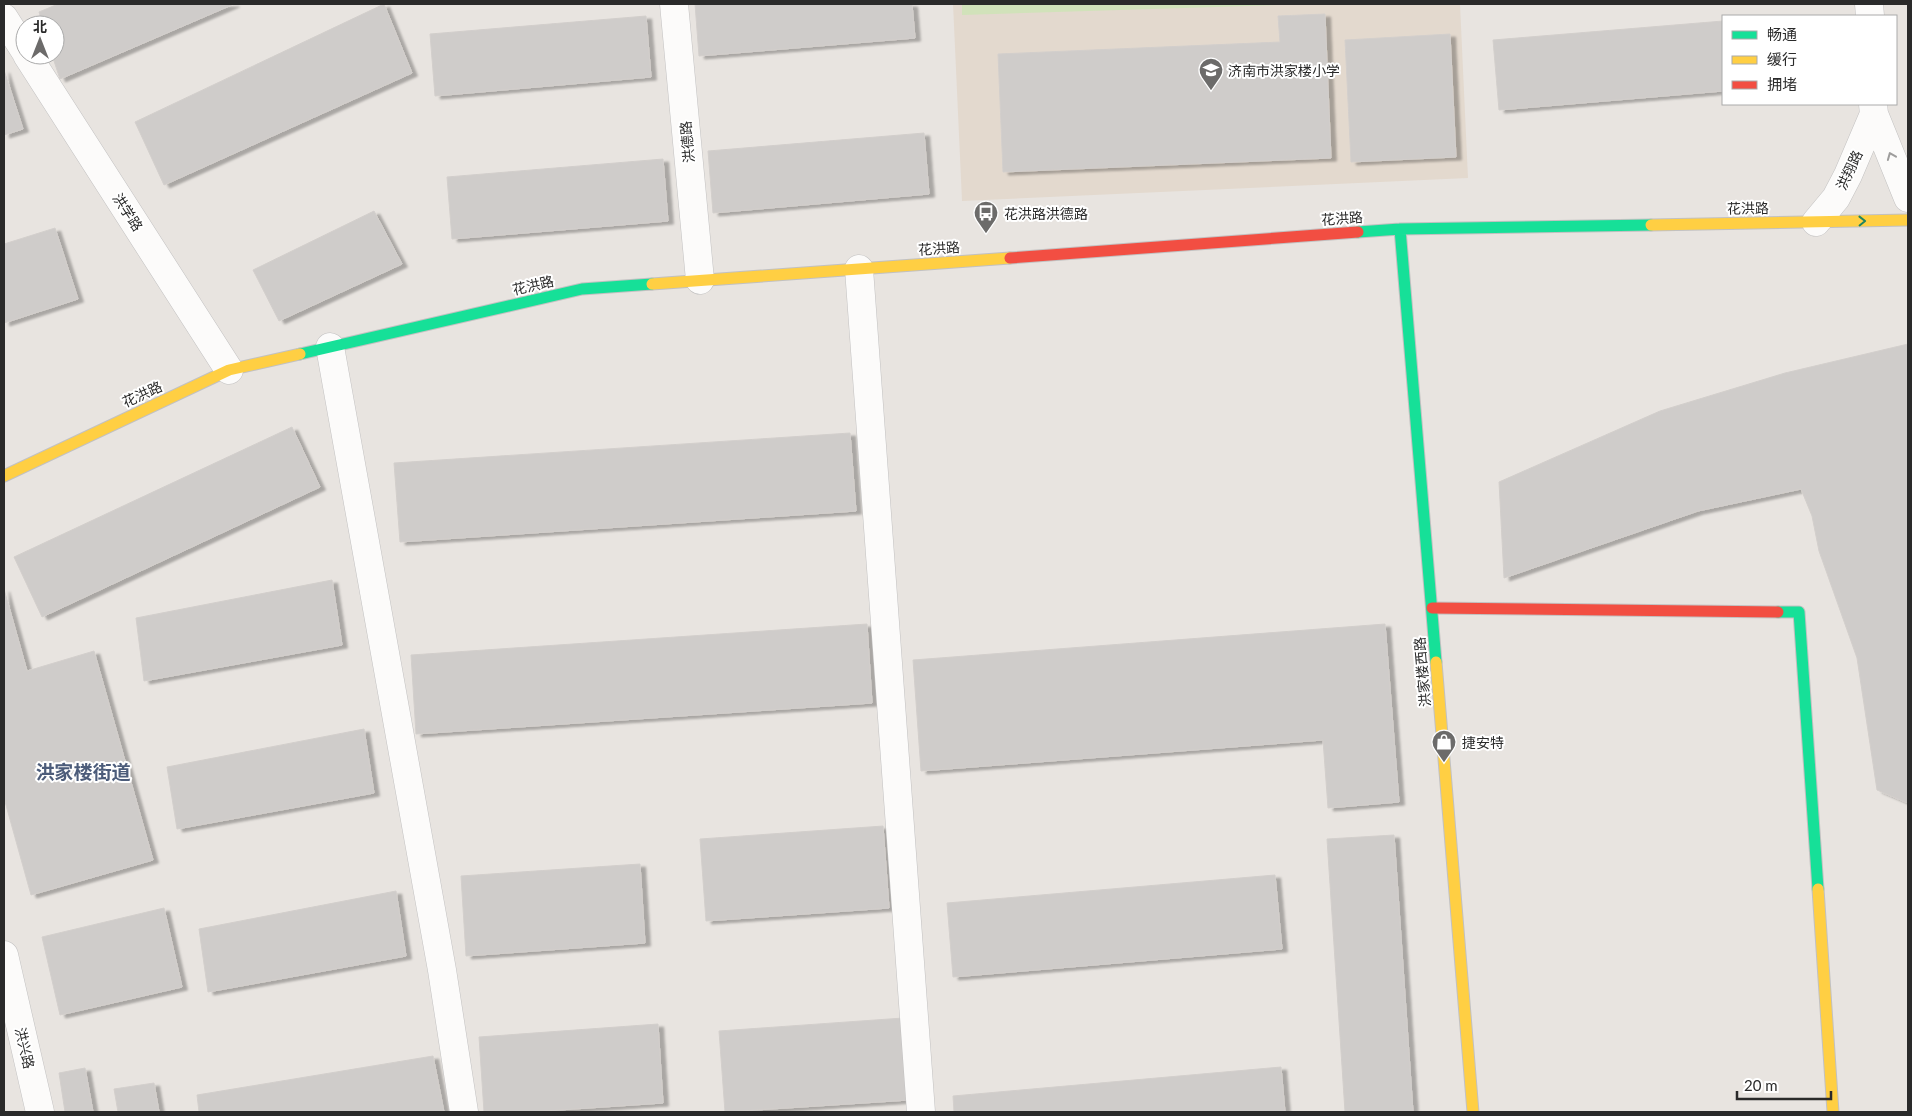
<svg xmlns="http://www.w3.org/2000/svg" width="1912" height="1116" viewBox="0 0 1912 1116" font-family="Lato,'Noto Sans SC',sans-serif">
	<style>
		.education { fill: #e3d9ce }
		.green { fill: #d1e2ba }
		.building { fill: #cfccca; stroke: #d3cfcc; filter: url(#shadow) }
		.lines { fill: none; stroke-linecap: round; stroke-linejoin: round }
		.street-casing { stroke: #c2c1c1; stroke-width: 29 }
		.fast-casing { stroke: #c2c1c1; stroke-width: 13 }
		.slow-casing { stroke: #c2c1c1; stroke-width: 13 }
		.jam-casing { stroke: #c2c1c1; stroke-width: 13 }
		.street { stroke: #fcfbfa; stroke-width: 28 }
		.fast { stroke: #16e098; stroke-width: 11 }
		.slow { stroke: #ffcf43; stroke-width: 11 }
		.jam { stroke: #f24e42; stroke-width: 11 }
		.oneway { stroke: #9e9d9c }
		.oneway2 { stroke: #208561 }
		.labels { text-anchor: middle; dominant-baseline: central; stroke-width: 4; stroke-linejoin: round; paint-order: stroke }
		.poi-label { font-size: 14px; fill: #2a2a2a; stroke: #fff; text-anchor: start }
		.street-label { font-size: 14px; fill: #2a2a2a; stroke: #fff }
		.district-label { font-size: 19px; font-weight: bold; fill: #4c5c7a; stroke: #fff }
	</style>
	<defs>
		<filter id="shadow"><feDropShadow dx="5.5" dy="3" stdDeviation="1" flood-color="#0004"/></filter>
	</defs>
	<rect width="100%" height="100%" fill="#e8e4e0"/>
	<path class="education" d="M953,4H1460L1468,178L962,201Z"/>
	<path class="green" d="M962,4H1311L962,15Z"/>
	<path class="building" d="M58,4H234L60,79L52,55H55V25H43L39,12Z
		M384,4L412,73L164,185L135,122Z
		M695,4H912L915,38L699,56Z
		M1325,14L1331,158L1003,172L998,54L1280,42L1278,16Z
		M646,16L651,77L435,96L430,34Z
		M1723,21V91L1499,110L1493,40Z
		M1450,34L1456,157L1351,162L1345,40Z
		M4,70L23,129L4,135Z
		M924,133L929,194L713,213L708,151Z
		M663,159L668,221L452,239L447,177Z
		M374,211L402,264L279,321L253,270Z
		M55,228L78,299L4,323V244Z
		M1908,344V803L1877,790L1857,658L1819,551L1812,516L1801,489L1698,511L1504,578L1499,482L1660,411L1785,373Z
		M292,427L320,487L42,617L14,557Z
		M850,433L856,511L400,542L394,463Z
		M332,580L342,645L144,681L136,618Z
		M4,589L27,671L94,651L153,860L31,895L4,798Z
		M867,624L872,703L416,734L411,655Z
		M1385,624L1399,802L1328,808L1323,740L921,771L913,660Z
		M364,729L374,793L177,829L167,767Z
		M883,826L889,908L706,921L700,839Z
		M1394,835L1413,1112H1345L1327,839Z
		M640,864L645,943L466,956L461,876Z
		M1275,875L1282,949L953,977L947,903Z
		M396,891L406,956L208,992L199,929Z
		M164,908L182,987L60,1015L42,937Z
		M903,1018L909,1100L725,1112L719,1031Z
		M658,1024L663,1103L529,1112H484L479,1037Z
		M433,1056L444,1112H199L197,1095Z
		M1281,1067L1285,1112H954L953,1096Z
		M85,1068L93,1112H65L59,1073Z
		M154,1083L159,1112H118L114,1089Z"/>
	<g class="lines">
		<defs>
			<path id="street" d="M674,4L700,280
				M1869,4L1870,16
				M4,18L25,51
				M27,55L229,370
				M1873,104L1874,114L1908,198
				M1816,222L1836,198L1848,175L1874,114
				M859,269L921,1112
				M330,347L442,970L464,1112
				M4,955L40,1112"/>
			<path id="fast" d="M1400,229L1436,662
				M1358,232L1400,229L1651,225
				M300,354L582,289L652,284
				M1778,612H1799L1818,889"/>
			<path id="slow" d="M1651,225L1908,220
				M652,284L1010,258
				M4,476L229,370L300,354
				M1436,662L1473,1112
				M1818,889L1833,1112"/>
			<path id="jam" d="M1010,258L1358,232
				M1432,608L1778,612"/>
		</defs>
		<use href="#street" class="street-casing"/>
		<use href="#fast" class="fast-casing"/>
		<use href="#slow" class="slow-casing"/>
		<use href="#jam" class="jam-casing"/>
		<use href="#street" class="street"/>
		<use href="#fast" class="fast"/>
		<use href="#slow" class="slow"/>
		<use href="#jam" class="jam"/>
	</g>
	<defs><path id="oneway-chevron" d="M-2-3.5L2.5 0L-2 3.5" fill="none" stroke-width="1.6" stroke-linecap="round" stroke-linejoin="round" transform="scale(1.25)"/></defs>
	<use class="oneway" href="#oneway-chevron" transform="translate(1891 156) rotate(-112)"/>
	<use class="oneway2" href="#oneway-chevron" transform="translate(1862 221) rotate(-1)"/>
	<defs>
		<symbol id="school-pin" viewBox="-11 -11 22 30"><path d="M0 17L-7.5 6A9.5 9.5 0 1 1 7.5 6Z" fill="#6c6b6a" stroke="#fff"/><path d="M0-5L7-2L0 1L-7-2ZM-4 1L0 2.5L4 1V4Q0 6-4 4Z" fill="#fff"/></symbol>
		<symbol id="bus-pin" viewBox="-11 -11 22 30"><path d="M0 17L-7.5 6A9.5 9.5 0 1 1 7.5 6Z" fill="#6c6b6a" stroke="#fff"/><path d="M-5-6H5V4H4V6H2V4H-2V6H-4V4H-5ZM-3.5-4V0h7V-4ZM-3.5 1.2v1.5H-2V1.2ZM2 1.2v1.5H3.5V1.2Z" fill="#fff"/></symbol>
		<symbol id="shop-pin" viewBox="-11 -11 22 30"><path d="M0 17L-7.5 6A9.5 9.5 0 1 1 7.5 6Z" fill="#6c6b6a" stroke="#fff"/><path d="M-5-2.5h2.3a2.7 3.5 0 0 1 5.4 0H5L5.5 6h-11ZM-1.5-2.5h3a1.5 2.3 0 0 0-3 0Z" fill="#fff"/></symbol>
	</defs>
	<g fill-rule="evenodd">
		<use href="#school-pin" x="1197" y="56" width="28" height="38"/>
		<use href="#bus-pin" x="972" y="199" width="28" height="38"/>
		<use href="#shop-pin" x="1430" y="728" width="28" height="38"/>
	</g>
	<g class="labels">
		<g class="poi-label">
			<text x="1228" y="70">济南市洪家楼小学</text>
			<text x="1004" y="213">花洪路洪德路</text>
			<text x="1462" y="742">捷安特</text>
		</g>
		<g class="street-label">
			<text transform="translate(687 142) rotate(-95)">洪德路</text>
			<text transform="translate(1849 170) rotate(-65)">洪翔路</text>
			<text transform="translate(1748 208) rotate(-1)">花洪路</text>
			<text transform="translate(128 212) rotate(57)">洪学路</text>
			<text transform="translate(1342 218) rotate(-4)">花洪路</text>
			<text transform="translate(939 248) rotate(-4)">花洪路</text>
			<text transform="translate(533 285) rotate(-13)">花洪路</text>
			<text transform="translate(142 394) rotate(-25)">花洪路</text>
			<text transform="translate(1422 672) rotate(-95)">洪家楼西路</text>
			<text transform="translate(25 1048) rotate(77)">洪兴路</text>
		</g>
		<g class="district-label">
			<text x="83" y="771">洪家楼街道</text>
		</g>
	</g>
	<rect width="1912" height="1116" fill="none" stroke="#2a2a2a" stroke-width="10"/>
	<rect x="1722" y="15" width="175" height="90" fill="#ffffff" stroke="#aaaaaa"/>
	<rect x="1732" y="31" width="25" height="8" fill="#16e098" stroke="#aaaaaa"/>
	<text x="1767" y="40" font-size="15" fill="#2a2a2a">畅通</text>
	<rect x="1732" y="56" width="25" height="8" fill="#ffcf43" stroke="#aaaaaa"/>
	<text x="1767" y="65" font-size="15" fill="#2a2a2a">缓行</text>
	<rect x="1732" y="81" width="25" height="8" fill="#f24e42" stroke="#aaaaaa"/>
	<text x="1767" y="90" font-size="15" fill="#2a2a2a">拥堵</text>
	<g transform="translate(40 40)"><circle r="24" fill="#ffffff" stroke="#aaaaaa"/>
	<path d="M0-4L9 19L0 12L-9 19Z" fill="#6c6b6a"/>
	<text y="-8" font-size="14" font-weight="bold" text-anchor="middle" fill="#2a2a2a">北</text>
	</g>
	<path d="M1737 1091v8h94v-8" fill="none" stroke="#2a2a2a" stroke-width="2.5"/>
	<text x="1744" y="1091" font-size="15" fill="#2a2a2a" stroke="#ffffff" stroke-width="4" paint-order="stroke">20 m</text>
</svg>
